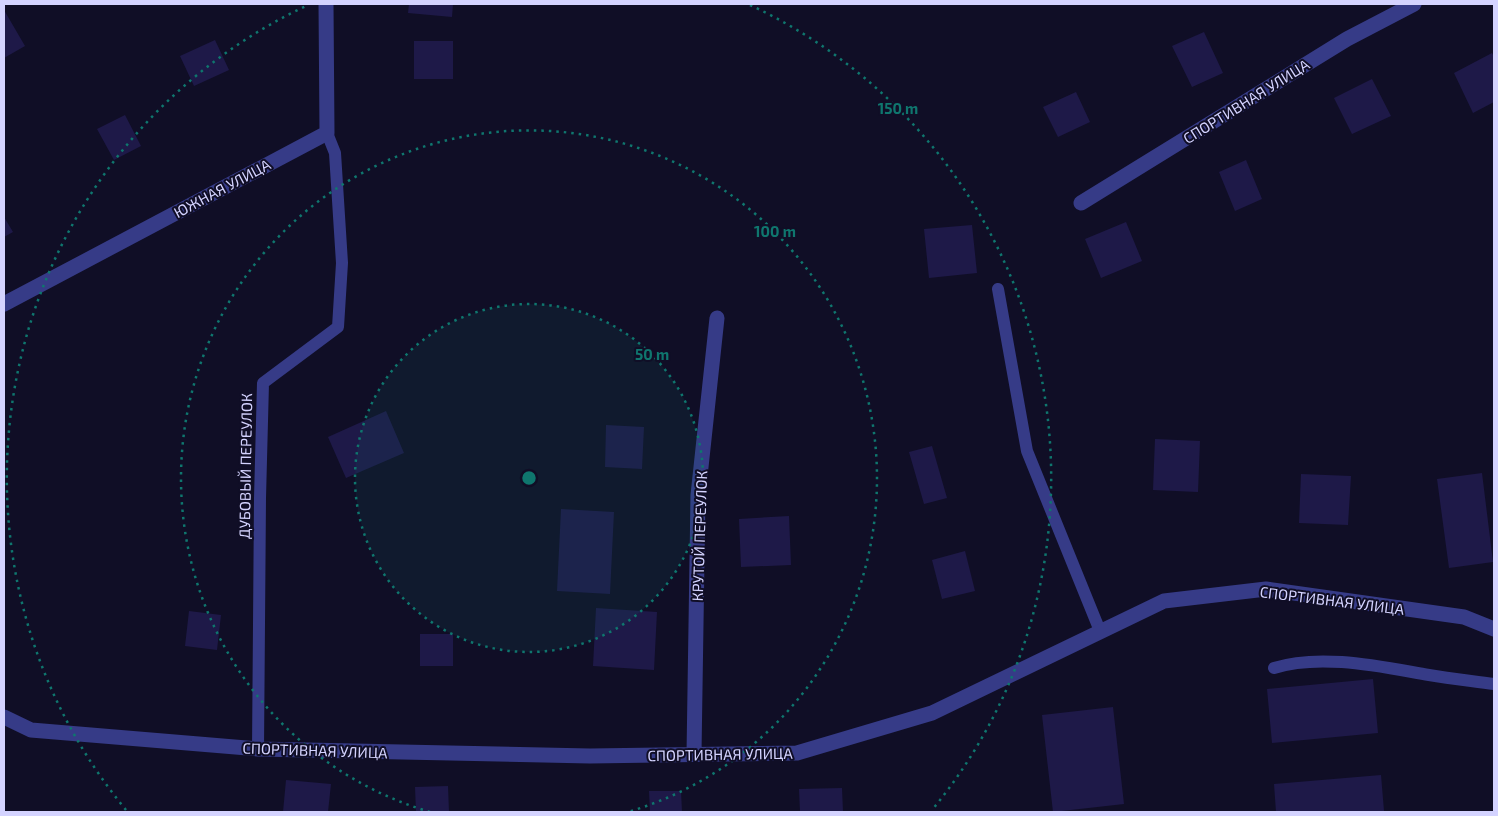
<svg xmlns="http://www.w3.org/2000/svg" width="1498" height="816" viewBox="0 0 1498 816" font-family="'Exo 2',sans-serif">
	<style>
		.building { fill: #1e1948 }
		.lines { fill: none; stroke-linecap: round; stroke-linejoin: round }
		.lane { stroke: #363b87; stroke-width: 12 }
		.street { stroke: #363b87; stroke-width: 15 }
		.ring { fill: none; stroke: #0f766e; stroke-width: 2.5; stroke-dasharray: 2.5 5 }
		.labels { text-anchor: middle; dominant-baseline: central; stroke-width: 4; stroke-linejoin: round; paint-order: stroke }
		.street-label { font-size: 15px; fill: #d4d3ff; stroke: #100e26 }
		.centre { fill: #0f766e; stroke: #100e26; stroke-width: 2.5 }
		.ring-label { font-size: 15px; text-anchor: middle; font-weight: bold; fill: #0f766e; stroke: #100e26; stroke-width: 4; stroke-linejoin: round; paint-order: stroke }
	</style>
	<rect width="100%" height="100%" fill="#100e26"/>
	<path class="building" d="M409,4H453L452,17L408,13Z
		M4,10L25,46L4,58Z
		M1204,32L1223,73L1192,87L1172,46Z
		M215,40L229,70L194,86L180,56Z
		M414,41H453V79H414Z
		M1492,53L1494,57V102L1473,113L1454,73Z
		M1372,79L1391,116L1352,134L1334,98Z
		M1076,92L1090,122L1058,137L1043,107Z
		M125,115L141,146L114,160L97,129Z
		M1246,160L1262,199L1235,211L1219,172Z
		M4,217L13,232L4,237Z
		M1126,222L1142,261L1101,278L1085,239Z
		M972,225L977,273L929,278L924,229Z
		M386,411L404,453L346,478L328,437Z
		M606,425L644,427L642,469L605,467Z
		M1155,439L1200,441L1198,492L1153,490Z
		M932,446L947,498L924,504L909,452Z
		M1482,473L1493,562L1449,568L1437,479Z
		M1301,474L1351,476L1348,525L1299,523Z
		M561,509L614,512L610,594L557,591Z
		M789,516L791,565L741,567L739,519Z
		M965,551L975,591L942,599L932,560Z
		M596,608L657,612L654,670L593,666Z
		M189,611L221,615L217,650L185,646Z
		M420,634H453V666H420Z
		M1373,679L1378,733L1272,743L1267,689Z
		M1113,707L1124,804L1053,812L1042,715Z
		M1381,775L1384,811L1364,812H1276L1274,784Z
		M286,780L331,784L328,812H283Z
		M448,786L449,812H416L415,787Z
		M842,788L843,812H800L799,789Z
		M649,791H681L682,812H650Z"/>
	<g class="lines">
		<path class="lane" d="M998,289L1027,451L1100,631
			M1274,668C1321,653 1382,667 1429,675C1451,679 1473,681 1494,684
			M258,749L260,498L263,383L338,327L342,263L335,153L327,133"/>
		<path class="street" d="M1081,203L1347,39L1414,4
			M4,304L327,133L326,4
			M4,717L31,730L258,749L590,756L797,753L932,713L1164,601L1266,589L1464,617L1494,629
			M694,754L698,495L717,318"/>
	</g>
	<circle cx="529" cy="478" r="174" fill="#0f766e" fill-opacity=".12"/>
	<g class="ring">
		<circle cx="529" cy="478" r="174"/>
		<path d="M430 812A348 348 0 1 1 628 812"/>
		<path d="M126 810A522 522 0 0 1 308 5M750 5A522 522 0 0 1 932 810"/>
	</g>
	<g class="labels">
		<g class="street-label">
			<text transform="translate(1246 101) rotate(-32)">СПОРТИВНАЯ УЛИЦА</text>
			<text transform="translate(222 188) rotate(-28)">ЮЖНАЯ УЛИЦА</text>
			<text transform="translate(245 466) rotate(-89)">ДУБОВЫЙ ПЕРЕУЛОК</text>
			<text transform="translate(699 536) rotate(-88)">КРУТОЙ ПЕРЕУЛОК</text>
			<text transform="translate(1332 600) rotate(7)">СПОРТИВНАЯ УЛИЦА</text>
			<text transform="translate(315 750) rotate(2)">СПОРТИВНАЯ УЛИЦА</text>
			<text transform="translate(720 754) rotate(-1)">СПОРТИВНАЯ УЛИЦА</text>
		</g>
	</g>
	<circle cx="529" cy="478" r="8" class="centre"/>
	<g class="ring-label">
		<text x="898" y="114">150 m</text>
		<text x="775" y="237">100 m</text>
		<text x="652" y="360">50 m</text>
	</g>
	<rect width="1498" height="816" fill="none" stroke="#d4d3ff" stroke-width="10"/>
</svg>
